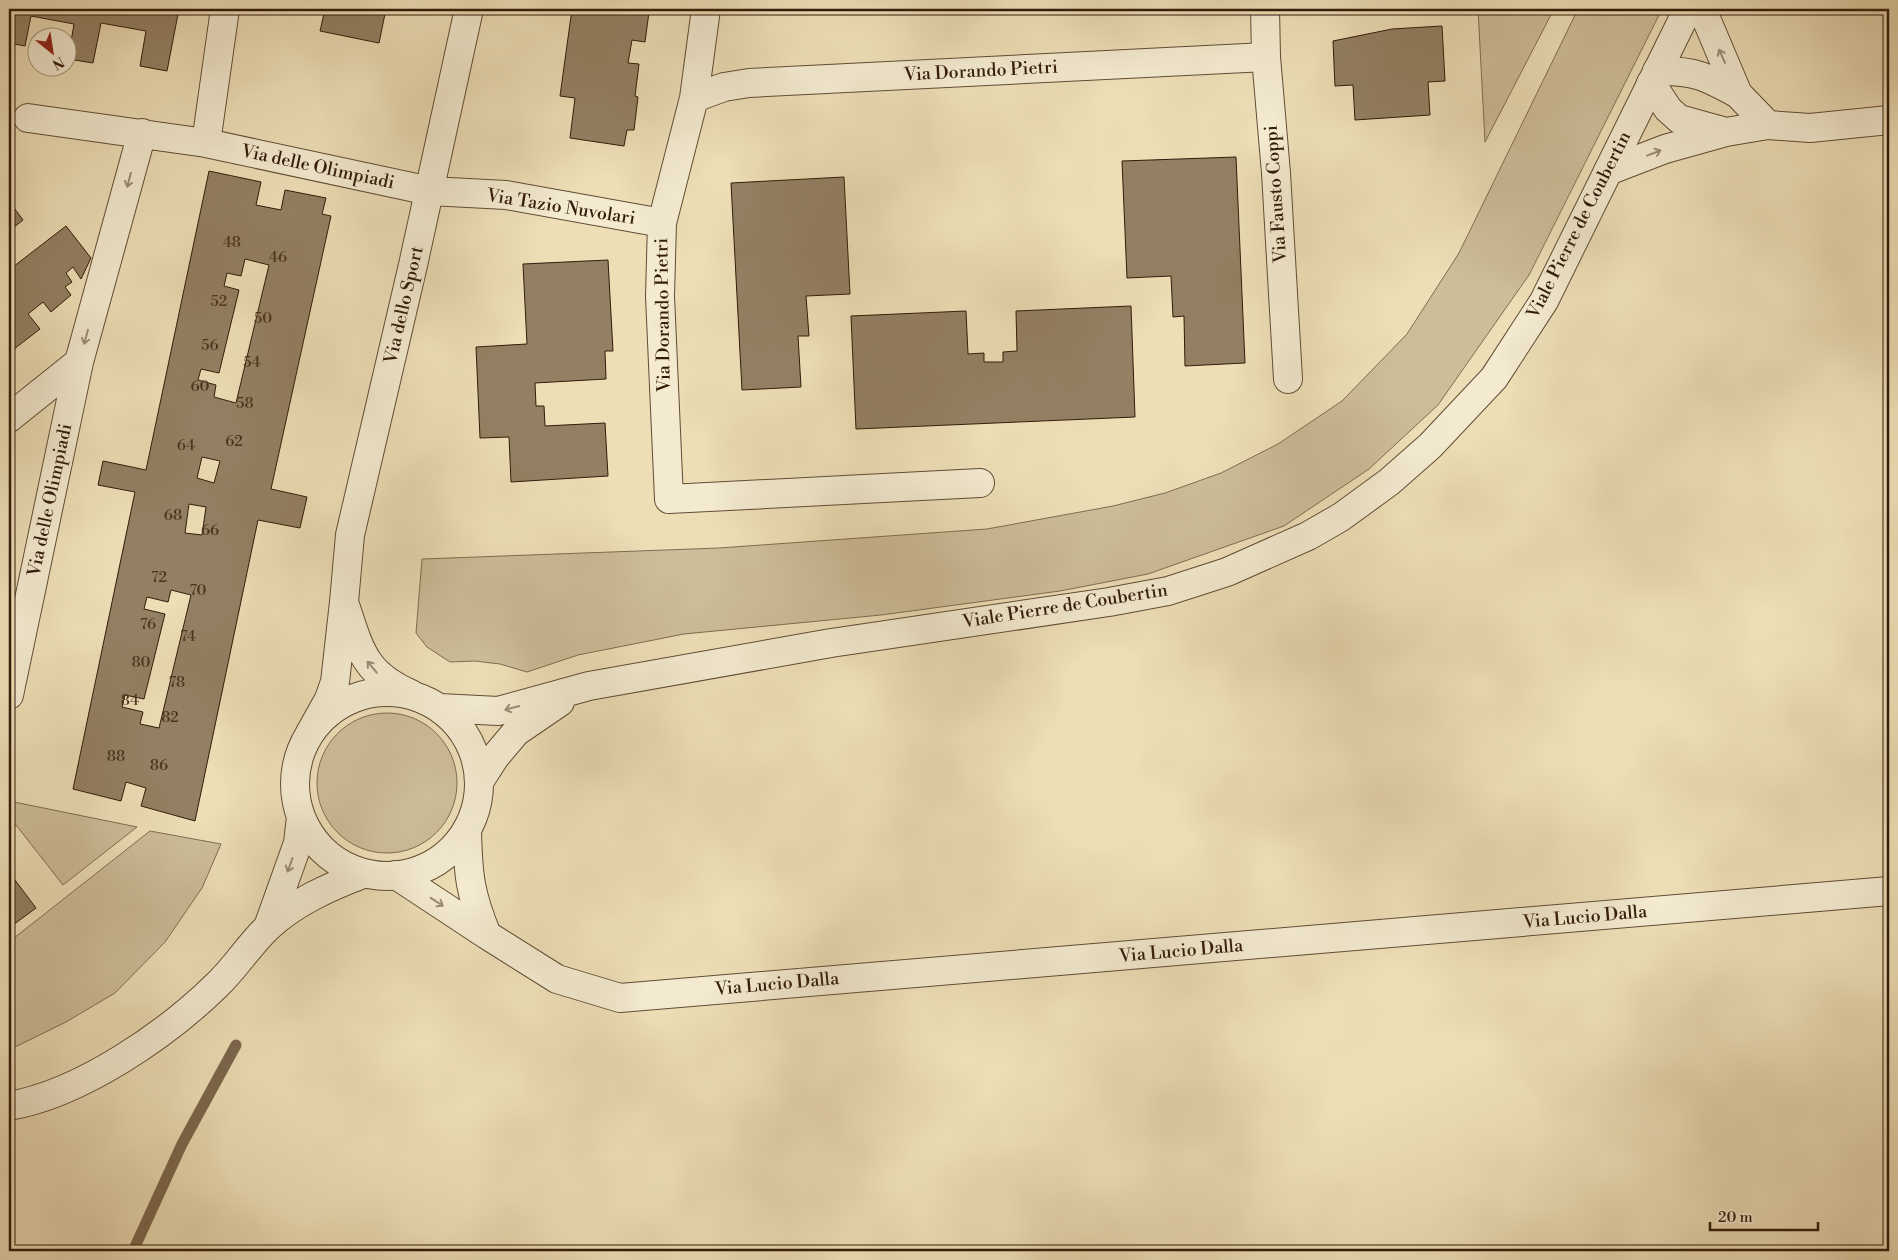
<svg xmlns="http://www.w3.org/2000/svg" width="1898" height="1260" viewBox="0 0 1898 1260" font-family="'Libre Bodoni',serif">
	<style>
		.green { fill: #cdbd99; stroke: #806c52 }
		.lines { fill: none; stroke-linecap: round; stroke-linejoin: round }
		.stream { stroke: #7c684e; stroke-width: 11 }
		.building { fill: #938063; stroke: #321b0a; fill-rule: evenodd }
		.minor-casing { stroke: #614c35; stroke-width: 30 }
		.tertiary-casing { stroke: #614c35; stroke-width: 30 }
		.minor { stroke: #f3ead0; stroke-width: 28 }
		.tertiary { stroke: #f3ead0; stroke-width: 28 }
		.oneway { stroke: #9c8d77 }
		.labels { text-anchor: middle; dominant-baseline: central; stroke-width: 5; stroke-linejoin: round; paint-order: stroke }
		.number-label { font-size: 15px; fill: #4a3420 }
		.street-label { font-size: 18px; fill: #321b0a; stroke: #f3ead0 }
	</style>
	<rect width="100%" height="100%" fill="#eddeb6"/>
	<filter id="stains"><feTurbulence type="fractalNoise" baseFrequency=".004" numOctaves="4"/><feColorMatrix values="0 0 0 0 .2 0 0 0 0 .09 0 0 0 0 .02 0 0 0 .5 -.17"/></filter>
	<radialGradient id="worn" r=".72"><stop offset=".6" stop-color="#630" stop-opacity="0"/><stop offset="1" stop-color="#630" stop-opacity=".3"/></radialGradient>
	<path class="green" d="M926,9H967V12L926,13Z
		M1478,9H1554L1485,142Z
		M1578,9H1662L1529,275L1438,405L1369,469L1284,526L1148,574L1060,591L881,615L684,634L578,655L527,672L500,664L475,661L450,662L427,647L416,633L422,559L719,548L987,529L1113,506L1165,493L1221,473L1278,444L1342,401L1407,334L1459,253Z
		M317 783a70 70 0 1 1 140 0a70 70 0 1 1-140 0Z
		M9,801L137,827L63,885L9,816Z
		M150,831L221,844L202,888L165,942L115,993L66,1022L9,1050V942Z"/>
	<g class="lines">
		<path class="stream" d="M133,1251L182,1144L236,1045"/>
	</g>
	<path class="building" d="M9,9H179L167,71L140,66L146,31L101,23L93,63L68,59L74,24L31,16L25,46L9,43Z
		M325,9H386L379,43L320,31Z
		M572,9H629L649,12L645,42L632,40L628,63L639,64L635,96L638,97L634,130H627L624,146L570,138L575,98L560,96Z
		M1442,26L1445,81L1428,82L1430,115L1355,120L1353,85L1335,86L1333,41L1392,29Z
		M1236,157L1245,363L1185,366L1184,316L1173,317L1171,276L1127,278L1122,161Z
		M209,171L261,182L256,205L281,210L285,190L326,198L322,214L331,216L271,489L307,497L300,528L258,520L195,821L141,806L146,788L126,782L121,801L73,789L135,492L98,485L103,461L146,470ZM245,259L269,265L236,403L214,397L216,385L198,380L201,369L219,373L239,290L224,286L227,273L241,276ZM202,457L220,461L214,483L197,478ZM189,504L206,507L202,535L185,533ZM171,590L191,595L159,728L140,724L143,712L122,707L125,695L144,699L165,614L144,609L147,597L168,602Z
		M844,177L850,294L806,296L809,336H798L801,387L742,390L731,183Z
		M9,201L23,220L9,231Z
		M66,226L91,258L81,279L73,267L66,273L72,282L65,287L71,295L51,312L43,302L28,314L40,329L9,353V270Z
		M608,260L613,351H605L606,379L535,383L536,406H544L545,426L605,423L608,476L511,482L509,437L480,438L476,347L527,344L523,264Z
		M1131,306L1135,417L856,429L851,316L966,311L968,354L984,353V362H1003V352L1017,351L1016,311Z
		M9,872L36,908L9,928Z"/>
	<g class="lines">
		<defs>
			<path id="minor" d="M1265,9L1266,57L1276,173L1288,379
				M1702,9L1738,94L1768,125
				M1657,71C1694,70 1707,77 1738,94
				M1651,83L1668,109L1679,119L1726,132
				M694,98L706,9
				M28,118L206,143L430,191L506,195L662,223
				M206,143L225,9
				M1608,171L1665,149L1726,132L1768,125L1810,128L1889,120
				M9,418L79,362
				M980,483L669,499L660,296L662,223L694,98L724,87L749,83L1266,57
				M344,602L350,535L413,265L469,9
				M9,695L79,362L142,133
				M310,733L329,699L335,682L344,602C360,649 363,673 411,694
				M396,875L487,935C470,894 468,875 467,830
				M487,935L557,979L620,998L1889,891"/>
			<path id="tertiary" d="M295 784a92 92 0 1 1 184 0a92 92 0 1 1-184 0Z
				M440,708L498,711L589,686L831,643L1109,602L1168,591L1227,572L1308,536L1341,517L1389,482L1430,446L1494,378L1544,301L1688,9
				M479,782L495,757L516,732L560,702
				M268,927L298,843L301,817
				M9,1106C80,1094 166,1035 217,985C236,967 249,945 268,927C295,902 329,887 363,874"/>
		</defs>
		<use href="#minor" class="minor-casing"/>
		<use href="#tertiary" class="tertiary-casing"/>
		<use href="#minor" class="minor"/>
		<use href="#tertiary" class="tertiary"/>
	</g>
	<defs><path id="oneway-shaft" d="M-6 0H5M1.5-3L5.5 0L1.5 3" fill="none" stroke-width="1.6" stroke-linecap="round" stroke-linejoin="round" transform="scale(1.25)"/></defs>
	<g class="oneway">
		<use href="#oneway-shaft" transform="translate(1722 56) rotate(-114)"/>
		<use href="#oneway-shaft" transform="translate(1654 153) rotate(-21)"/>
		<use href="#oneway-shaft" transform="translate(129 180) rotate(105)"/>
		<use href="#oneway-shaft" transform="translate(86 337) rotate(105)"/>
		<use href="#oneway-shaft" transform="translate(372 667) rotate(-130)"/>
		<use href="#oneway-shaft" transform="translate(512 708) rotate(165)"/>
		<use href="#oneway-shaft" transform="translate(290 865) rotate(110)"/>
		<use href="#oneway-shaft" transform="translate(437 902) rotate(33)"/>
	</g>
	<g class="labels">
		<g class="number-label">
			<text x="232" y="242">48</text>
			<text x="278" y="257">46</text>
			<text x="219" y="301">52</text>
			<text x="263" y="318">50</text>
			<text x="210" y="345">56</text>
			<text x="252" y="362">54</text>
			<text x="200" y="386">60</text>
			<text x="245" y="403">58</text>
			<text x="234" y="441">62</text>
			<text x="186" y="445">64</text>
			<text x="173" y="515">68</text>
			<text x="210" y="530">66</text>
			<text x="159" y="577">72</text>
			<text x="198" y="590">70</text>
			<text x="148" y="624">76</text>
			<text x="188" y="636">74</text>
			<text x="141" y="662">80</text>
			<text x="177" y="682">78</text>
			<text x="130" y="700">84</text>
			<text x="170" y="717">82</text>
			<text x="116" y="756">88</text>
			<text x="159" y="765">86</text>
		</g>
		<g class="street-label">
			<text transform="translate(981 71) rotate(-3)">Via Dorando Pietri</text>
			<text transform="translate(318 167) rotate(12)">Via delle Olimpiadi</text>
			<text transform="translate(1276 194) rotate(-94)">Via Fausto Coppi</text>
			<text transform="translate(561 207) rotate(9)">Via Tazio Nuvolari</text>
			<text transform="translate(1579 225) rotate(-63)">Viale Pierre de Coubertin</text>
			<text transform="translate(404 305) rotate(-77)">Via dello Sport</text>
			<text transform="translate(663 315) rotate(-91)">Via Dorando Pietri</text>
			<text transform="translate(50 500) rotate(-78)">Via delle Olimpiadi</text>
			<text transform="translate(1065 606) rotate(-9)">Viale Pierre de Coubertin</text>
			<text transform="translate(1585 917) rotate(-5)">Via Lucio Dalla</text>
			<text transform="translate(1181 951) rotate(-5)">Via Lucio Dalla</text>
			<text transform="translate(777 984) rotate(-5)">Via Lucio Dalla</text>
		</g>
	</g>
	<rect width="1898" height="1260" fill="none" stroke="#eddeb6" stroke-width="30"/>
	<rect x="10" y="10" width="1878" height="1240" fill="none" stroke="#321b0a" stroke-width="2.5"/>
	<rect x="15" y="15" width="1868" height="1230" fill="none" stroke="#321b0a"/>
	<g transform="translate(52 52) rotate(150)"><circle r="24" fill="#f3ead0" stroke="#a69781"/>
	<path d="M0-4L9 19L0 12L-9 19Z" fill="#8f2418"/>
	<text y="-8" font-size="14" font-weight="bold" text-anchor="middle" fill="#321b0a">N</text>
	</g>
	<path d="M1710 1222v8h108v-8" fill="none" stroke="#321b0a" stroke-width="2.5"/>
	<text x="1718" y="1222" font-size="15" fill="#321b0a" stroke="#f3ead0" stroke-width="4" paint-order="stroke">20 m</text>
	<rect width="100%" height="100%" filter="url(#stains)"/>
	<rect width="100%" height="100%" fill="url(#worn)"/>
</svg>
